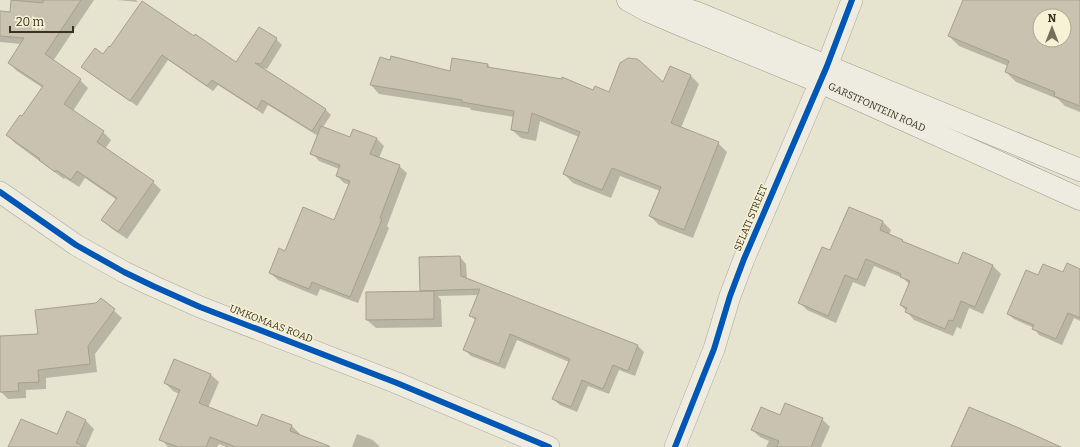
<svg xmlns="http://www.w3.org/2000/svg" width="1080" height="447" viewBox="0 0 1080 447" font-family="Bitter,serif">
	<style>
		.shadow { fill: #0003; fill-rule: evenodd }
		.building { fill: #cac2b0; stroke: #a69f8e; fill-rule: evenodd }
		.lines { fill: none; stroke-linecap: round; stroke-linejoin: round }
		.minor-casing { stroke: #aca798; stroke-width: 22 }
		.secondary-casing { stroke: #9b9788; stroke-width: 23 }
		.minor { stroke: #eeece1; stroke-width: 21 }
		.secondary { stroke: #eeece1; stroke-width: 22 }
		.cycleway-casing { stroke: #f6f2d6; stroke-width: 8 }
		.cycleway { stroke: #0057b8; stroke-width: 6 }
		.labels { text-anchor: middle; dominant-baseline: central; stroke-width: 3; stroke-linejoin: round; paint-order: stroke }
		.street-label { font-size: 10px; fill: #3b311f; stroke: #f6f2d6 }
	</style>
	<rect width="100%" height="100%" fill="#e6e3cf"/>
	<path class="shadow" d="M12,0H94L53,61L80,80L88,88L73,111L103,132L111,140L105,149L153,182L161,190L127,239L111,228L103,220L117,200L85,178L79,187L65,178L64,179L15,143L7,135L22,118L43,88L17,71L9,63L21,44L0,42V12L10,13Z
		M117,0H136L138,2Z
		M964,0H1080V112L1065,106L1058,99L1016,82L1006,72L1008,66L959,46L949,36ZM1040,16H1064V40H1040Z
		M259,28L276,39L282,45L267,69L262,68L325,109L331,115L323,127L351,138H376L384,146L379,158L399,166L407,173L387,226L389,228L358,303L320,289L317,296L278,280L270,273L285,252L335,221L350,185L344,183L337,176L339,169L319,161L312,153L318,136L268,105L263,114L218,85L213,91L168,60L137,106L88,72L83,66L104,55L109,47L236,64Z
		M488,65L491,68L594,91L610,93L664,84L690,75L699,84L681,128L718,143L727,152L693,238L659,225L650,216L660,191L620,176L611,198L573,183L564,174L579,137L540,121L536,141L521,138L512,130L514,117L471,110L470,108L379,94L371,85Z
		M849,208L883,222L891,230L889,235L902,241L905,244L958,266L963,253L993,266L1001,274L983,314L969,308L961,329L957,327L953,336L914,320L901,305L909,284L903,278L874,266L865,287L853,282L836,323L807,310L799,302L831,252Z
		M460,257L466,264L467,279L638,346L644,352L635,376L619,370L609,394L588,386L577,412L560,405L553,399L569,362L517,340L505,369L471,356L464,349L476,321L471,316L479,295L438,296L441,300L442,327L376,328L367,320L422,292L421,290Z
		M1080,270V321L1074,318L1062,345L1039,335L1034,328L1014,319L1008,314L1039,276L1064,274Z
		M101,299L122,318L95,354L97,372L46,378V389L26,390V398L8,399L0,391V337L39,335L97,304Z
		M210,374L219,382L208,408L257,428L292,426L300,434L299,435L330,447H226L219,444L217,447H168L161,439L179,394L173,391L165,383Z
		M67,413L86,421L94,429L86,447H9L58,436Z
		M781,416L822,419L830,427L821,447H766L769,441L760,437L752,430Z
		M357,434L373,440L380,447H352Z"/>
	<path class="building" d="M11,0L43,3V0H81L45,54L81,79L64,104L104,131L97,142L154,181L118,232L101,220L117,198L77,171L71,180L56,170L55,172L39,160L40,159L6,135L20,115L22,116L43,86L8,63L24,38L0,36V11L10,12Z
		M963,0H1080V106L1054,96L1055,92L1005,72L1009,61L948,36ZM1040,16H1064V40H1040Z
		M142,1L194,36L195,34L236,62L259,27L277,38L261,64L255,63L326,109L312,131L262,100L257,109L212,80L207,86L162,55L130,101L81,67L95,48L103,54L109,46L110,47Z
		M391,56L450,71L452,58L488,64L487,67L562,79V77L593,90L595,86L609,92L620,63L628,58L637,59L640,61L663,82L670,66L691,75L671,123L719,142L684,230L649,216L661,187L612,168L602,190L563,174L580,132L532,113L528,133L511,130L514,111L462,102V100L370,85L380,57L390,60Z
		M321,126L350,137L353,129L377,138L370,154L400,165L380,218L382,219L350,297L312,282L309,289L269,273L279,248L285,251L303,207L334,220L350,181L336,176L340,165L310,154Z
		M849,207L883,221L880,230L903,240L902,241L958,264L963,252L993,265L975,307L961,301L953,321L949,320L945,329L905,312L907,308L900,305L910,281L900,277L901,274L866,259L857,280L845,275L828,316L798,303L822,247L830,250Z
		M460,256L461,276L638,345L628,371L613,365L603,389L582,380L571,407L552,399L570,359L510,334L499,364L463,350L476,318L469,316L480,289L420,291L419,257Z
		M1067,263L1080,269V318L1068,313L1056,339L1032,329L1034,325L1007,314L1026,270L1038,275L1043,264L1063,272Z
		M434,291V319L366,320V292Z
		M101,298L115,309L88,346L90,364L38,370L39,382L18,383L19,391L0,392V336L38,334L35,310L96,303Z
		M174,359L211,374L199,403L257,426L262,414L292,425L290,431L329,446V447H236L210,437L206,447H178L159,440L180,390L164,383Z
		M785,403L823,418L811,447H777L779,441L751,430L761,407L780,415Z
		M969,407L1019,428L1061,447H951Z
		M67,411L86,420L76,443L86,447H8L21,419L57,434Z"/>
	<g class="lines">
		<defs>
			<path id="minor" d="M0,192L76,245L124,272L153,286L200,307L397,383L549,447
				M675,447L714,349L730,296L744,259L827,66L852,0"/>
			<g id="secondary">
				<path id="s1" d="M628,0L648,11L683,26L820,82L1080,199"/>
				<path d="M658,0L697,13L1080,170"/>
			</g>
		</defs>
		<use href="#minor" class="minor-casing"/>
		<use href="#secondary" class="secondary-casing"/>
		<use href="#minor" class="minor"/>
		<use href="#secondary" class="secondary"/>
		<defs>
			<path id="cycleway" d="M0,192L76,245L124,272L153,286L200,307L397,383L549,447
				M675,447L714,349L730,296L744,259L827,66L852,0"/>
		</defs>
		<use href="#cycleway" class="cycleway-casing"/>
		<use href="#cycleway" class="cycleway"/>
	</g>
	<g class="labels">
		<g class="street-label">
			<text stroke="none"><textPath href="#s1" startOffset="271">GARSTFONTEIN ROAD</textPath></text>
			<text transform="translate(751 218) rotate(-67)">SELATI STREET</text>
			<text transform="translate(271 324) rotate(21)">UMKOMAAS ROAD</text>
		</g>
	</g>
	<g transform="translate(1052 28)"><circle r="19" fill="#f6f2d6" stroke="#aba58d"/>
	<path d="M0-3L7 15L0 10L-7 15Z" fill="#776f5d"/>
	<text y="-6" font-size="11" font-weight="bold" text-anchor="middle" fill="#3b311f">N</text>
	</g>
	<path d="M10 26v6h63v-6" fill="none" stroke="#3b311f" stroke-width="2"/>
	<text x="16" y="26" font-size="12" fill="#3b311f" stroke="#f6f2d6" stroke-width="3" paint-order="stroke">20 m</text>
</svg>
